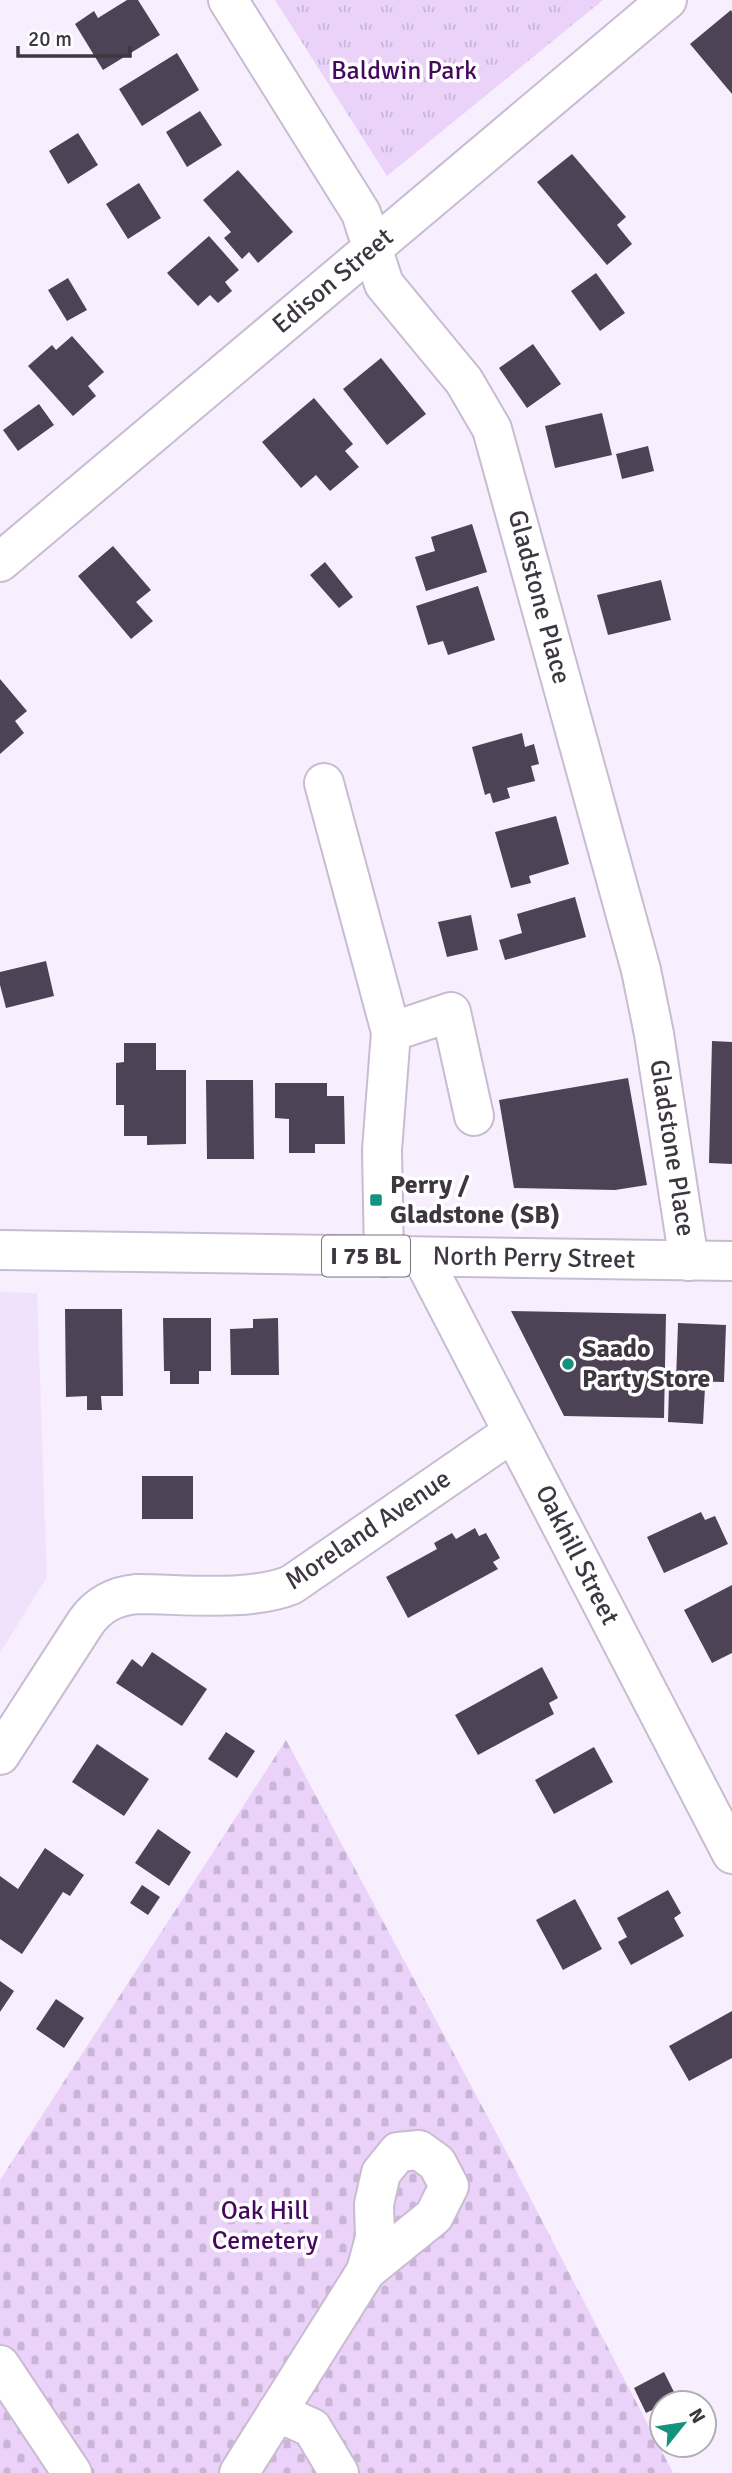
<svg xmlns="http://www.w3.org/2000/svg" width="732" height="2473" viewBox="0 0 732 2473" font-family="Signika,sans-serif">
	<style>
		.built { fill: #f1e2fb }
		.cemetery { fill: url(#cemetery-stones) }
		.park { fill: url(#park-tufts) }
		.building { fill: #4e4256 }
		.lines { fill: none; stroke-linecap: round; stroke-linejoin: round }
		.minor-casing { stroke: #c9bbd2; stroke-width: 42 }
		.major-casing { stroke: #c9bbd2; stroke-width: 42 }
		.minor { stroke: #fff; stroke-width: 38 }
		.major { stroke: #fff; stroke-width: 38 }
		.poi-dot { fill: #14937c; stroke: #fff; stroke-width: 2.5 }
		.labels { text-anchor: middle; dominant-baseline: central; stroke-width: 7; stroke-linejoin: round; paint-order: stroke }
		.shield { fill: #fff; stroke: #777379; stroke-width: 2 }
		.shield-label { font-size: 24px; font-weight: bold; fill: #3d3740 }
		.park-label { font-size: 26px; fill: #45085e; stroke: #fff }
		.street-label { font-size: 26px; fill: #3d3740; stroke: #fff }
		.poi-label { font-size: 26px; font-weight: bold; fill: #3d3740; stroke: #fff; text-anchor: start }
	</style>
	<defs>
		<pattern id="cemetery-stones" width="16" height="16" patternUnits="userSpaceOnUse" patternTransform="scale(1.75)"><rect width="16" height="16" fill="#ead2f9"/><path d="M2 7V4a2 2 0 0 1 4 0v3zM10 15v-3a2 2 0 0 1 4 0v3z" fill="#cab5d6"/></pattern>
		<pattern id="park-tufts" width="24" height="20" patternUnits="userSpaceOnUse" patternTransform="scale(1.75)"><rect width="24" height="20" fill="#ead2f9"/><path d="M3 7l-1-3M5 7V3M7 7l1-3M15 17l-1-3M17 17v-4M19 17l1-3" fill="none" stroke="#cab5d6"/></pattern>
	</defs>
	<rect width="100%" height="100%" fill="#f8effe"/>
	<path class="built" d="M0,1292L37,1293L47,1577L0,1653Z"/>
	<path class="cemetery" d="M286,1740L499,2138L673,2473H0V2180Z"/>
	<path class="park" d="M275,0H603L387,176Z"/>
	<path class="building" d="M127,0H138L160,35L103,70L75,24L94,11L98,18Z
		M731,10L732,12V94L690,44Z
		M177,53L199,90L142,126L119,89Z
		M200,111L222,145L187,167L166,132Z
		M78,133L98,165L68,184L49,151Z
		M572,154L626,217L617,225L632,244L607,265L537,182Z
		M238,170L293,232L258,263L249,252L242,259L224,238L231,232L203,200Z
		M139,183L161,218L128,239L106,204Z
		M209,236L239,270L225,282L232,291L218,303L210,295L198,306L167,273Z
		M596,273L625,313L600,331L571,291Z
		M68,278L87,310L67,321L48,290Z
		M72,336L104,372L88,386L96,396L73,416L28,366L52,345L56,350Z
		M533,344L561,384L527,408L499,368Z
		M381,358L426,414L387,445L343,389Z
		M314,398L353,444L345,451L359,467L330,491L316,475L301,488L262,442Z
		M39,404L54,425L18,451L3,430Z
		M602,413L612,455L555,468L545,426Z
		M648,446L654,471L622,479L616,454Z
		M472,524L487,572L426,591L415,557L435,551L431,537Z
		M113,546L151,590L136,602L153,621L131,639L78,576Z
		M325,562L353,597L339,608L310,575Z
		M661,580L671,620L608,635L597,595Z
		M478,586L495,640L448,655L443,641L428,645L416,606Z
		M0,679L27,711L15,721L24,733L0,754Z
		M522,733L525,747L534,744L539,764L531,766L535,781L507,788L510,798L493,803L490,793L485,795L472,747Z
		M556,816L569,864L529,876L531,883L511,888L495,832Z
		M575,897L586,937L505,960L499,940L522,933L517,914Z
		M471,915L478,950L447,957L438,922Z
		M46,961L54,996L6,1008L0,985V972Z
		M712,1041L732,1042V1164L709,1163Z
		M124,1043H156V1070H186V1144L147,1145V1136H124V1105H116V1063L124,1062Z
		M628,1078L647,1185L615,1190L514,1188L499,1100Z
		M206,1080H253L254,1159H207Z
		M275,1083H327V1096H344L345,1144H315V1153H289V1119L275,1118Z
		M65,1309H122L123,1396H101L102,1410H87V1396L66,1397Z
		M511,1311L666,1314L664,1418L564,1416Z
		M163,1318H211V1371H199V1384H170V1371H164Z
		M278,1318L279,1375H231L230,1329L253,1328V1319Z
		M678,1323L726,1325L724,1382L676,1381Z
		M669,1385L705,1387L703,1424L668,1422Z
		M142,1476H193V1519H142Z
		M701,1512L705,1520L715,1516L728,1544L664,1573L647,1537Z
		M475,1528L479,1536L486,1533L500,1558L493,1562L498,1569L408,1618L386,1577L437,1549L434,1543L452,1533L456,1539Z
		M732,1585V1653L712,1663L684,1610Z
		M152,1652L207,1689L182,1726L116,1683L132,1659L142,1667Z
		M542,1667L558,1698L549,1703L554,1714L478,1755L455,1715Z
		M226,1732L255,1751L237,1778L208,1759Z
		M97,1744L149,1779L124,1816L72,1782Z
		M594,1747L613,1782L554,1814L535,1780Z
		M158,1829L191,1852L169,1886L135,1863Z
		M45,1848L84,1875L70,1896L63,1892L22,1954L0,1939V1876L18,1889Z
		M142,1885L160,1897L148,1915L130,1903Z
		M668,1890L681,1913L674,1918L684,1936L631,1965L618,1942L627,1937L617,1918Z
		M575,1899L602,1949L563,1970L536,1920Z
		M0,1981L14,1991L0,2012Z
		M56,1999L84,2018L64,2048L36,2029Z
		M732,2011V2058L689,2081L669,2046Z
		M664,2372L677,2398L662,2403V2405L646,2413L634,2388Z"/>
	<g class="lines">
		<defs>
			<path id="minor" d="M228,0L361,213L384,284L464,381L492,429L641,970L654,1034L689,1261
				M0,562L667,0
				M324,783L391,1032L382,1150L384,1257
				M391,1032L451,1012L474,1116
				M422,1257L732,1854
				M0,1755L86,1622C99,1604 115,1596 137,1594C184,1594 248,1602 291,1585L513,1432
				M0,2365L72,2473
				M277,2412L312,2428L339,2473
				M239,2473L366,2271L375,2238L374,2204L381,2173L398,2152L419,2150L437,2163L449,2186L434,2216L366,2271"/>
			<path id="major" d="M0,1250L732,1261"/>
		</defs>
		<use href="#minor" class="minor-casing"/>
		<use href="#major" class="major-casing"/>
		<use href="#minor" class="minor"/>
		<use href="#major" class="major"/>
	</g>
	<g class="poi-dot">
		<rect x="369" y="1193" width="14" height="14" rx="3.5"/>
		<circle cx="568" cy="1364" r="7"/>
	</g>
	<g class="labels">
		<rect class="shield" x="322" y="1235.5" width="88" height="41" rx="5"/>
		<g class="shield-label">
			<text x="366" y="1256">I 75 BL</text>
		</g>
		<g class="park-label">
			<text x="404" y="71">Baldwin Park</text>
			<text x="265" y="2211">Oak Hill<tspan x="265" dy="30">Cemetery</tspan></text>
		</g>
		<g class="street-label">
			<text transform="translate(333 281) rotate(-40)">Edison Street</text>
			<text transform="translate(539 597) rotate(75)">Gladstone Place</text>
			<text transform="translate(672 1148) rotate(81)">Gladstone Place</text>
			<text transform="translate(534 1258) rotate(1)">North Perry Street</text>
			<text transform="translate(368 1530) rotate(-34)">Moreland Avenue</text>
			<text transform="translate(577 1555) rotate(63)">Oakhill Street</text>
		</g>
		<g class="poi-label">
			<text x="390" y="1185">Perry /<tspan x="390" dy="30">Gladstone (SB)</tspan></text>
			<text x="582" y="1349">Saado<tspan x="582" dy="30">Party Store</tspan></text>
		</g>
	</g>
	<g transform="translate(683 2424) rotate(60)"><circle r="33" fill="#ffffff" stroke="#b1afb3" stroke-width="2"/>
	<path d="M0-5L12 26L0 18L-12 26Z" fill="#14937c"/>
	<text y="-10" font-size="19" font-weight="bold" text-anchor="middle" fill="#3d3740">N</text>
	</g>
	<path d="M18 46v10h112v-10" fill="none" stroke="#3d3740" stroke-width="3.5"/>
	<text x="28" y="46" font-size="21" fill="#3d3740" stroke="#ffffff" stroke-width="5" paint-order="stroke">20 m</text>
</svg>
